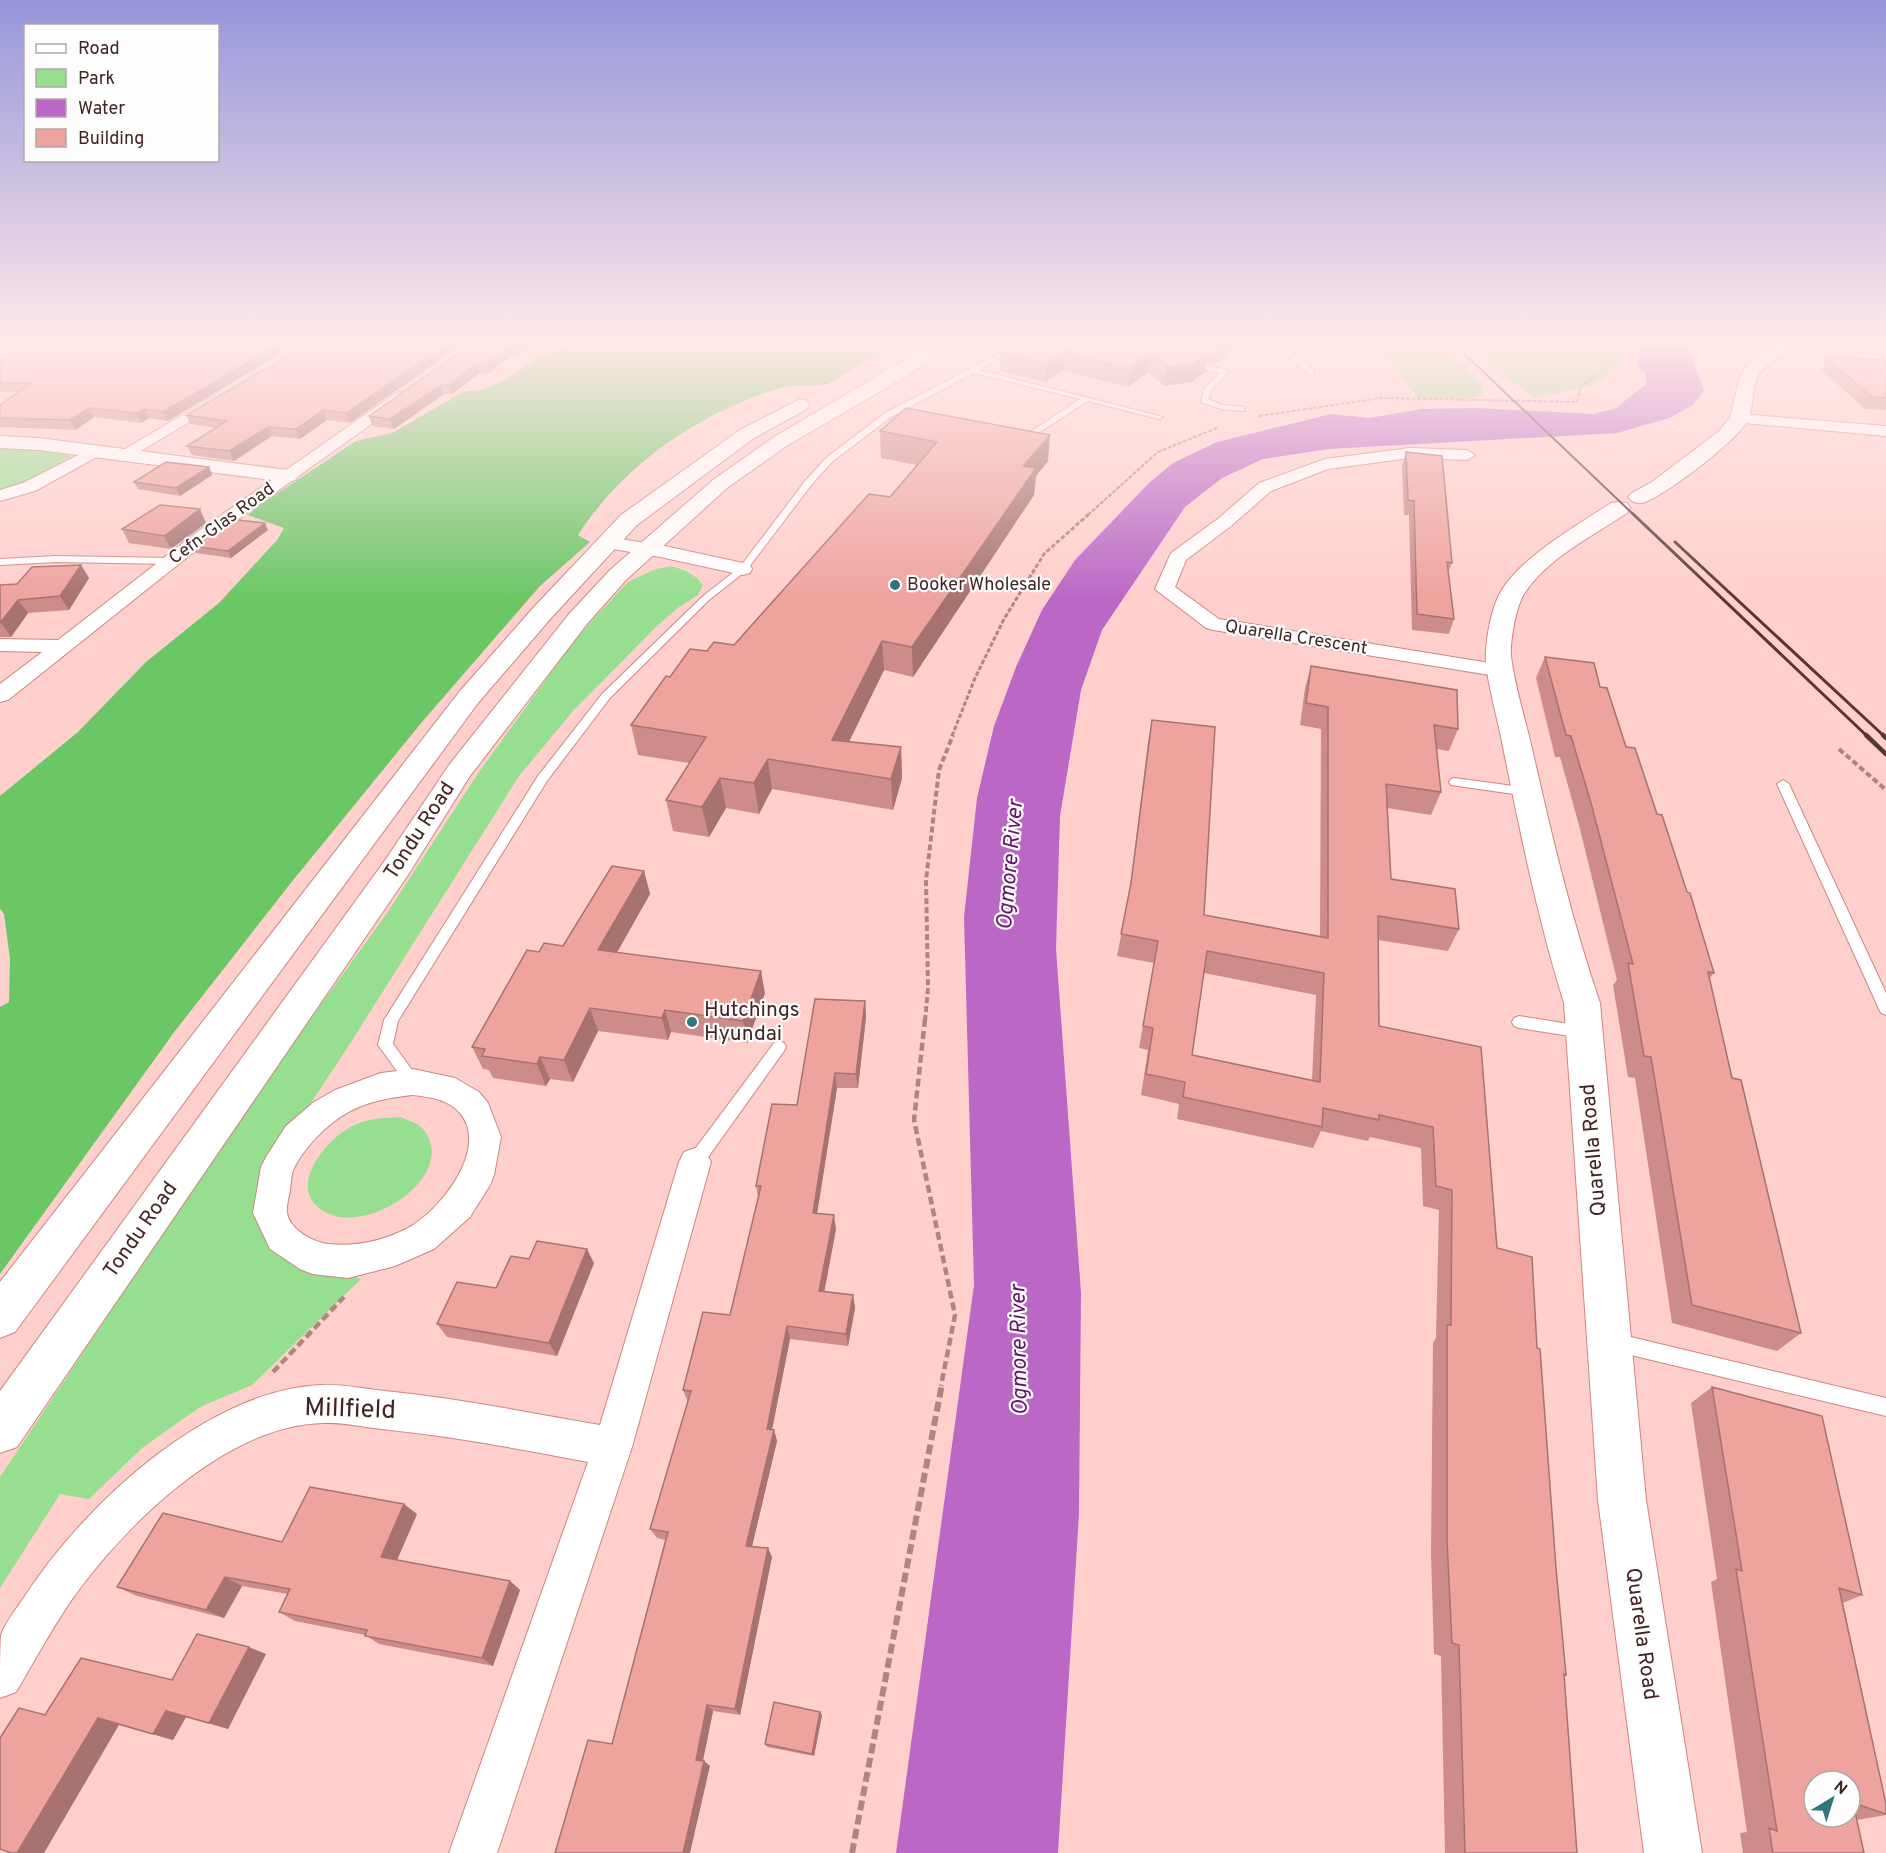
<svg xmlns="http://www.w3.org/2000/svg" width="1886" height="1853" viewBox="0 0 1886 1853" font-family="Overpass,sans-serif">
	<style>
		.green { fill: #96de90 }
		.forest { fill: #6bc765 }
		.water { fill: #ba67c5 }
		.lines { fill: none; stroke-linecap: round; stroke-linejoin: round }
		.lane-casing { stroke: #ce8582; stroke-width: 2 }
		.street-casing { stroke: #ce8582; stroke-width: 2 }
		.secondary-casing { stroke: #ce8582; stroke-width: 2 }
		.primary-casing { stroke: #ce8582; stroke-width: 2 }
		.path-far4 { stroke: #ae8583; stroke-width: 2; stroke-dasharray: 4 1.5; stroke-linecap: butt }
		.path-far3 { stroke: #ae8583; stroke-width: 3; stroke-dasharray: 4.5 2; stroke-linecap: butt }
		.path-far2 { stroke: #ae8583; stroke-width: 4; stroke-dasharray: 6 3; stroke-linecap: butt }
		.path-far1 { stroke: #ae8583; stroke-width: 4.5; stroke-dasharray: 8 4; stroke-linecap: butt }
		.path { stroke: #ae8583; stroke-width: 6; stroke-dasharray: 10 4.5; stroke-linecap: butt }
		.lane { fill: #fff; fill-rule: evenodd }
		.street { fill: #fff; fill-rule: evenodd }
		.secondary { fill: #fff; fill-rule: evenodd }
		.primary { fill: #fff; fill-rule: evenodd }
		.rail-far2 { stroke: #573735; stroke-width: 2 }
		.rail-far1 { stroke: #573735; stroke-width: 3 }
		.rail { stroke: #573735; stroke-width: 4.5 }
		.wall { fill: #cd8c89; fill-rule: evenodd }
		.shaded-wall { fill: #a7726f }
		.building { fill: #eea39f; stroke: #a7726f; stroke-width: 1.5; fill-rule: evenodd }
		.poi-dot { fill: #2e777d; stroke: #fdfdfd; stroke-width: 2 }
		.labels { text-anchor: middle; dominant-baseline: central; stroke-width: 4.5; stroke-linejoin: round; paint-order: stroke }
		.far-street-label { font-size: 18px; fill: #422423; stroke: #fdfdfd }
		.far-poi-label { font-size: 18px; fill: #422423; stroke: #fdfdfd; text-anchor: start }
		.street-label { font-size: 21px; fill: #422423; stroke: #fdfdfd }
		.poi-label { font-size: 21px; fill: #422423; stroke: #fdfdfd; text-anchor: start }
		.water-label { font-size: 22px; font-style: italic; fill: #62136c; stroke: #fdfdfd }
		.near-street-label { font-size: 26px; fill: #422423; stroke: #fdfdfd }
	</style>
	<rect width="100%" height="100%" fill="#ffcfcc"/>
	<path class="green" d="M1374,341H1434L1482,385L1484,393L1475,398H1418Z
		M1468,341H1628L1629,344L1623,363L1595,385L1534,398L1499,371Z
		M0,448H27L71,456L26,484L0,493Z
		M672,566L686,571L697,578L703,585L698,595L679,607L658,625L573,711L519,776L351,1042L274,1159L279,1251L361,1279L252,1385L202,1406L180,1421L142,1448L89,1499L60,1494L0,1588V1477L254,1097L385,916L479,772L576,638L628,582L656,569Z
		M401,1117C407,1120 417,1123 422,1128C461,1172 373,1235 327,1213C285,1193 321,1144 349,1128C365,1118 383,1118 401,1117Z"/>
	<path class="forest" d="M578,341H767L781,345L788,341H904C885,352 866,362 848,372C841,376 834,382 827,384C812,388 794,383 777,389C698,414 623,465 578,535L590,542L540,586L422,722L290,884L175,1031L0,1274V1007L9,1002L10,959L4,914L0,909V796L78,732L146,662L219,603L277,540L284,528L248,515L258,506L356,441L392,433L463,392L484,389L508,378L542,355Z"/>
	<path class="water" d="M1643,341H1686L1704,390L1693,405L1669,418L1617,433L1329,449L1263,459L1222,478L1185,507L1102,630L1081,690L1060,816L1056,949L1081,1293L1079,1513L1058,1853H896L974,1285L964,917L977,798L994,726L1016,667L1042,610L1075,560L1149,483L1173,463L1217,442L1331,414L1369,418L1422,409L1476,408L1594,414L1616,408L1646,384V373L1637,367Z"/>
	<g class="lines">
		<defs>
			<path id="lane" d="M1023,341H1031L979,370L1163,417L1159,419L1088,401L1023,443H1020V439L1080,399L974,373L891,417L832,462L812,484L746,571L709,600L610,698L547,781L398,1021L393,1044L421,1082L418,1086L413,1088L408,1086L378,1045L384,1020L538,776L602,694L703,596L740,567L806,480L826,458L885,413Z
				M1273,341H1280L1314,370V374H1308Z
				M1185,361L1227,370V374L1211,390L1208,399L1222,405L1244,407V411L1221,409L1201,402L1204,389L1219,373L1185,365Z
				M56,556L170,558L175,561L170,564L56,562L0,565V559Z
				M1455,778L1527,788L1533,792L1527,796L1451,785L1449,782L1451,779Z
				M1783,780L1789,784L1886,993V1015L1881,1013L1879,1009L1777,784Z
				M1519,1016L1582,1026L1587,1028L1589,1032L1587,1036L1582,1038L1519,1028L1514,1026L1512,1022L1514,1018Z
				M779,1041L784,1043L786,1047L784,1051L701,1167L695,1169L689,1167L687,1162L689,1157L774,1043Z
				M1614,1333L1886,1398V1416L1614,1351L1608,1348L1605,1342L1608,1336Z"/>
			<path id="street" d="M294,341H308C299,354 283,377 264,372L262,369L264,366L285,354Z
				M400,392L405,394L408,397L405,400L209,540L8,700L0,702V684L42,652L0,651V639L58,640L197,532L395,394Z
				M218,394L223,396L226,399L223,402L129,458L123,460L115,455Z
				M1739,414L1886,426V436L1734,422L1731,419Z
				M96,446L102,448L104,451L102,454L35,491L0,501V490L23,483Z
				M1410,448L1467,450L1475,455L1467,460L1410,458L1328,469L1271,491L1231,526L1186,560L1175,587L1219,619L1502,665L1510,666L1513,671L1510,676L1502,677L1213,630L1206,628L1155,589L1171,553L1219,518L1259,483L1325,459Z
				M607,537L660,545L743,563L750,565L752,569L750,573L743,575L660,557L601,547L598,543L601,539Z
				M413,1069L455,1078L479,1092L488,1103L501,1137L494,1175L490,1185L470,1217L434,1249L395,1266L348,1278L312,1274L300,1269L270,1249L253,1213L261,1167L266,1157L286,1126L314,1102L335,1090L381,1073ZM413,1095C429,1097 447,1099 459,1112C491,1147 440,1211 408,1228C383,1241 356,1247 328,1244C313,1242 290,1230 287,1213C286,1206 289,1197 290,1190C291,1183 291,1174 294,1168C304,1149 319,1133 336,1120C359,1103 385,1098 413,1095Z
				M695,1148L706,1152L711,1162L632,1447L497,1853H449L588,1462C520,1449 451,1436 381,1429C362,1427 342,1422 323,1423C230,1425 134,1517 81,1587C56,1620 37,1657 16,1692L0,1698C0,1684 0,1645 1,1635C6,1621 17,1608 25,1596C84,1505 208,1389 322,1385C343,1384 364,1389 385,1391C457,1398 529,1413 600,1425L679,1162L684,1152Z"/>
			<path id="secondary" d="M1780,341H1799C1790,353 1774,359 1763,369C1751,381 1754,403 1749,418C1741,438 1666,495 1645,502C1640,504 1637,503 1632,501L1628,497L1632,493L1652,482L1718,432L1730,418L1739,379L1746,367Z
				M0,436L39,438L288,470L295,472L298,476L295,480L288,482L39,450L0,448Z
				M1619,502L1627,503L1630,508L1627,513C1593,536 1547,558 1524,594C1516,607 1510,641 1511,656C1515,688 1526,721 1533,753C1552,837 1572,921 1600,1003L1646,1500L1702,1853H1644L1598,1500L1564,1003C1537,916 1519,827 1501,737C1497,716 1484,671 1486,652C1487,633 1491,612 1499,595C1517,559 1578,525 1611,503Z"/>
			<path id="primary" d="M937,341H957L905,377L788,445L727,488L626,580L587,624L470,776L408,875L17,1447L0,1453V1391L386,859L449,765L569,614L610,570L713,480L774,437Z
				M800,399L807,401L809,405L807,409L754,438L637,525L552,617L478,703L15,1332L0,1338V1282L460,691L534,607L621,515L740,430Z"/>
		</defs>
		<use href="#lane" class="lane-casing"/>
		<use href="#street" class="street-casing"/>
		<use href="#secondary" class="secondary-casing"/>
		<use href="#primary" class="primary-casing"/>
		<path class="path-far4" d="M1812,351L1867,360
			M1259,416L1381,398L1577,402L1581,385L1599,375L1618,353L1617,341
			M1088,515L1158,452L1217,428"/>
		<path class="path-far3" d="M952,736L975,678L1004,619L1044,554L1090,513"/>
		<path class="path-far2" d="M1839,749L1886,790
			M925,1021L928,988L926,880L939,770L953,735"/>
		<path class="path-far1" d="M925,1019L914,1120L955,1315L941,1386
			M273,1372L344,1297"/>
		<path class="path" d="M852,1853L942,1384"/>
		<use href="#lane" class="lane"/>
		<use href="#street" class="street"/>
		<use href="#secondary" class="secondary"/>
		<use href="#primary" class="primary"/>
		<path class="rail-far2" d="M1451,341L1634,515"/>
		<path class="rail-far1" d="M1632,513L1867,736
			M1675,542L1884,736"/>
		<path class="rail" d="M1866,735L1886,754
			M1883,735L1886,738"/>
	</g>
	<path class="wall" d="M301,341H467L350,423L327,420L300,439L272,436L234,461L192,455L187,446L216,428L190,424L186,415L293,353Z
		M476,341H545L542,343L535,342L517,356H511L488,374L480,373L452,394H444L394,429L372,426L369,416Z
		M1018,341H1239L1238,345L1214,365L1206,363L1205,372L1191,382L1164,386L1148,372L1128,387L1063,371V370L1045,382L1000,371V352Z
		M283,352L168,421L149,418L141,423L94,417L76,430L0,427V405L18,392H0V362Z
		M1827,358L1886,360V410L1865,409L1821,370Z
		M880,431L1048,461L1036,476L1034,495L913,677L884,670L849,742L901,747L902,778L893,810L772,789L759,814L726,808L709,837L673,831L666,800L689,763L638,755L631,725L670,677L707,651L734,645L890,497L917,465L881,458Z
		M1406,452L1452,563L1448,572L1454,619L1449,634L1412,630L1409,515H1404L1402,466Z
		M209,467L212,475L180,496L138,489L134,482Z
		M206,523L171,549L129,543L122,529Z
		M268,530L231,558L196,553L192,546Z
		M81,565L89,578L69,610L28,613L11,637H0V585L17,584Z
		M1545,657L1600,687L1657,814L1714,973L1709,979L1732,1078L1801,1333L1777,1351L1672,1323L1635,1078L1628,1077L1613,985L1617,980L1579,825L1560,757H1555L1536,678Z
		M1311,666L1458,729L1449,751L1436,749L1441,792L1431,815L1387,808L1391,879L1459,929L1448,951L1378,940L1379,1026L1481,1047L1497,1248L1537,1348L1556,1568L1566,1675L1564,1676L1577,1853H1445L1441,1656L1434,1654L1431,1554L1433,1343L1436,1338L1439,1210L1423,1206L1421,1148L1370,1137L1368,1141L1321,1131L1313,1148L1177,1119L1179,1104L1141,1095L1148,1050L1139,1048L1154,963L1117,956L1129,896L1148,742L1152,720L1204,915L1320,936L1321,729L1300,725L1305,688ZM1204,973L1316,995L1312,1080L1192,1055Z
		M644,871L650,894L617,952L765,993L747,1043L671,1032L668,1040L598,1031L573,1082L550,1079L546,1086L493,1078L489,1070L483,1069L472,1047L539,952L563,946Z
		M865,1001L866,1017L858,1088H837L817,1213L836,1229L824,1291L853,1295L855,1308L848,1346L790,1339L772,1429L774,1430L777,1441L752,1546L772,1557L740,1715L713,1711L703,1761L710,1766L612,1744L665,1540L657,1538L650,1529L688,1402L683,1390L730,1315L758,1197L756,1186L797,1105Z
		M529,1259L594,1263L557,1356L447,1337L437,1324L496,1288Z
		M1712,1387L1862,1595L1843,1603L1886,1804V1815L1857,1820L1864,1853H1743L1740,1833L1747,1832L1711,1582L1717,1579L1691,1403Z
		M417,1514L397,1560L510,1581L520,1590L493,1666L379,1644L365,1635L295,1621L279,1612L288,1594L242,1586L224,1618L137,1596L117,1587L282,1542Z
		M266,1654L228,1729L186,1717L173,1740L119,1725L45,1715Z
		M822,1715L814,1756L767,1747L765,1744Z"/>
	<path class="shaded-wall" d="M282,341H291L283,352L168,421L163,412Z
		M452,341H467L350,423L346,413Z
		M523,341H535V342L517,356L515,347Z
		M1079,341H1085L1064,353L1063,370L1045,382L1046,363Z
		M1223,341H1239L1238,345L1214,365L1217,345Z
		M509,347L511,356L488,374L485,365Z
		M1151,353L1148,372L1128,387L1130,368Z
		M1208,353L1205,372L1191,382L1164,386L1167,367Z
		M477,364L480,373L452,394L449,385Z
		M441,385L444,394L394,429L390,419Z
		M89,408L94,417L76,430L70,420Z
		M144,409L149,418L141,423L136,413Z
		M323,410L327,420L300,439L296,429Z
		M268,427L272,436L234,461L229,451Z
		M1050,435L1048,461L1036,476L1034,495L913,677L912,647L1023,466Z
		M209,467L212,475L180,496L176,488Z
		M200,509L206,523L171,549L164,536Z
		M265,523L268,530L231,558L228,551Z
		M81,565L89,578L69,610L60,596Z
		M18,600L28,613L11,637L1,623Z
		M882,641L884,670L835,770L832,740Z
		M901,747L902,778L893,810L891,779Z
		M768,759L772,789L759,814L754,783Z
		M720,778L726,808L709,837L702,807Z
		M644,871L650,894L606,972L598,950Z
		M761,971L765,993L747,1043L743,1021Z
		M865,1001L866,1017L858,1088L856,1074Z
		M590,1008L598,1031L573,1082L564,1060Z
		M665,1010L671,1032L668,1040L662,1018Z
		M540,1057L550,1079L546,1086L537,1064Z
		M835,1073L837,1088L815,1227L813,1213Z
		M834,1215L836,1229L822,1304L819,1291Z
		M587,1249L594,1263L557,1356L549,1343Z
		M853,1295L855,1308L848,1346L846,1334Z
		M787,1326L790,1339L770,1440L767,1429Z
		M774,1430L777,1441L750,1555L746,1546Z
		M404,1504L417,1514L394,1567L381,1557Z
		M768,1548L772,1557L740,1715L735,1709Z
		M225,1577L242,1586L224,1618L206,1610Z
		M510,1581L520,1590L493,1666L482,1658Z
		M249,1647L266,1654L228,1729L209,1723Z
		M707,1705L713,1711L702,1765L696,1760Z
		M166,1711L186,1717L173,1740L153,1734Z
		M820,1712L822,1715L814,1756L812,1754Z
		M98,1718L119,1725L44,1853H17Z
		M704,1761L710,1766L690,1853H683Z"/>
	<path class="building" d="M33,341H282L280,344L163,412L144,409L136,413L89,408L70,420L0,418V405L31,383H0V362Z
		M301,341H452L346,413L323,410L296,429L268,427L229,451L187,446L227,421L186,415L293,353Z
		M476,341H523L515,347H509L485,365L477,364L449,385H441L390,419L369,416Z
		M1018,341H1079L1046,363L1000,352Z
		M1082,341H1157L1208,353L1194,364L1167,367L1151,353L1130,368L1064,353Z
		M1198,341H1223L1217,345Z
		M1827,358L1886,360V398L1872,397Z
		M906,408L1050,435L1023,466L1036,468L912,647L882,641L832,740L901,747L891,779L768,759L754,783L720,778L702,807L666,800L706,737L631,725L666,676L670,677L690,649L707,651L714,642L734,645L869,494L890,497L937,442L880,431Z
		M1406,452L1442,456L1452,563L1447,562L1454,619L1417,614L1414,501L1408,500Z
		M166,462L209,467L176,488L134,482Z
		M160,505L200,509L164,536L122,529Z
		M229,519L265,523L228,551L192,546Z
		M81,565L60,596L18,600L0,623V585L17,584L32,567Z
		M1545,657L1594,663L1600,687L1607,688L1626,747L1635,748L1657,814L1662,815L1687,892L1690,893L1714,973L1708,972L1732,1078L1741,1080L1801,1333L1692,1305L1651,1057L1644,1056L1628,963L1633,964L1591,803L1571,736L1566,735Z
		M1311,666L1457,690L1458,729L1434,725L1441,792L1386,784L1391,879L1455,889L1459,929L1378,916L1379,1026L1481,1047L1497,1248L1532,1257L1537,1348L1540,1349L1556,1568L1566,1675L1564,1674L1577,1853H1465L1459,1645L1452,1643L1447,1540V1325H1451L1452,1190L1436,1186L1433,1127L1379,1115V1120L1323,1108L1322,1127L1183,1097L1185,1082L1146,1074L1153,1028L1143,1026L1158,941L1121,934L1131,883L1152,720L1215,727L1204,915L1328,938V707L1306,703ZM1207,951L1324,973L1320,1082L1192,1055Z
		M612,866L644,871L598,950L761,971L743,1021L665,1010L662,1018L590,1008L564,1060L540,1057L537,1064L482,1056L485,1049L472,1047L527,950L539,952L544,943L563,946Z
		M815,999L865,1001L856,1074L835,1073L813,1213L834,1215L819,1291L853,1295L846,1334L787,1326L767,1429L774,1430L746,1546L768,1548L735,1709L707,1705L696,1760L704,1761L683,1853H555L588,1740L612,1744L668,1532L650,1529L691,1391L683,1390L703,1312L730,1315L761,1186H756L772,1104L797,1105Z
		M537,1241L587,1249L549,1343L437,1324L457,1282L496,1288L511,1256L529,1259Z
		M1712,1387L1822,1416L1862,1595L1839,1588L1886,1804V1814L1853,1803L1864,1853H1773L1769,1828L1777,1831L1736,1569L1742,1571ZM1814,1781H1850V1817H1814Z
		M310,1487L404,1504L381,1557L510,1581L482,1658L365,1636L367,1630L279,1612L290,1589L225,1577L206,1610L117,1587L163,1513L282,1542Z
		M197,1634L249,1647L209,1723L166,1711L153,1734L98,1718L17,1853H11L0,1849V1738L19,1708L45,1715L81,1658L172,1680Z
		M774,1702L820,1712L812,1754L765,1744Z"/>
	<linearGradient id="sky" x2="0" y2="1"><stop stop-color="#9595da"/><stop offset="0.57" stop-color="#ffe9e8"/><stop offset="1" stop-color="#ffe9e8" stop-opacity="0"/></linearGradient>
	<rect width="1886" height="600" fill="url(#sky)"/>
	<g class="poi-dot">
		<circle cx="895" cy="585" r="6"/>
		<circle cx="692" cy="1022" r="6"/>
	</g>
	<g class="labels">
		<g class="far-street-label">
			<text transform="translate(222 524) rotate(-36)">Cefn-Glas Road</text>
			<text transform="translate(1296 638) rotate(9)">Quarella Crescent</text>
		</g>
		<g class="far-poi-label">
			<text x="907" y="585">Booker Wholesale</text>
		</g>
		<g class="street-label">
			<text transform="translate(420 831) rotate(-57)">Tondu Road</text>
			<text transform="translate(1594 1150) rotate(-95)">Quarella Road</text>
			<text transform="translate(141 1230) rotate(-55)">Tondu Road</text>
			<text transform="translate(1641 1634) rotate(82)">Quarella Road</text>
		</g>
		<g class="poi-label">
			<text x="704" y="1010">Hutchings<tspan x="704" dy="24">Hyundai</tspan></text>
		</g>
		<g class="water-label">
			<text transform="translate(1011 865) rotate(-85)">Ogmore River</text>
			<text transform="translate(1020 1350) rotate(-91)">Ogmore River</text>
		</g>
		<g class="near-street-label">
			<text transform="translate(350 1410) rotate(2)">Millfield</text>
		</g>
	</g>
	<rect x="24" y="24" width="195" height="138" fill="#fdfdfd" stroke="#b2a6a6" stroke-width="1.5"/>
	<rect x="36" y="44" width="30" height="9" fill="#ffffff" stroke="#b2a6a6" stroke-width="1.5"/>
	<text x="78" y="54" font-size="18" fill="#422423">Road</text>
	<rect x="36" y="69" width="30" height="18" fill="#96de90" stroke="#b2a6a6" stroke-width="1.5"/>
	<text x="78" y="84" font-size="18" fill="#422423">Park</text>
	<rect x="36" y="99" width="30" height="18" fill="#ba67c5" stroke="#b2a6a6" stroke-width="1.5"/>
	<text x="78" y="114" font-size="18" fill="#422423">Water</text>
	<rect x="36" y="129" width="30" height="18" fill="#eea39f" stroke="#b2a6a6" stroke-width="1.5"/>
	<text x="78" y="144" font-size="18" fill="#422423">Building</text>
	<g transform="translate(1832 1799) rotate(38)"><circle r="28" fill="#fdfdfd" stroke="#b2a6a6" stroke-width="1.5"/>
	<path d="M0-4.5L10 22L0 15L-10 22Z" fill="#2e777d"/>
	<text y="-9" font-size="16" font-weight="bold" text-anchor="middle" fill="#422423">N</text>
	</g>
</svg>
